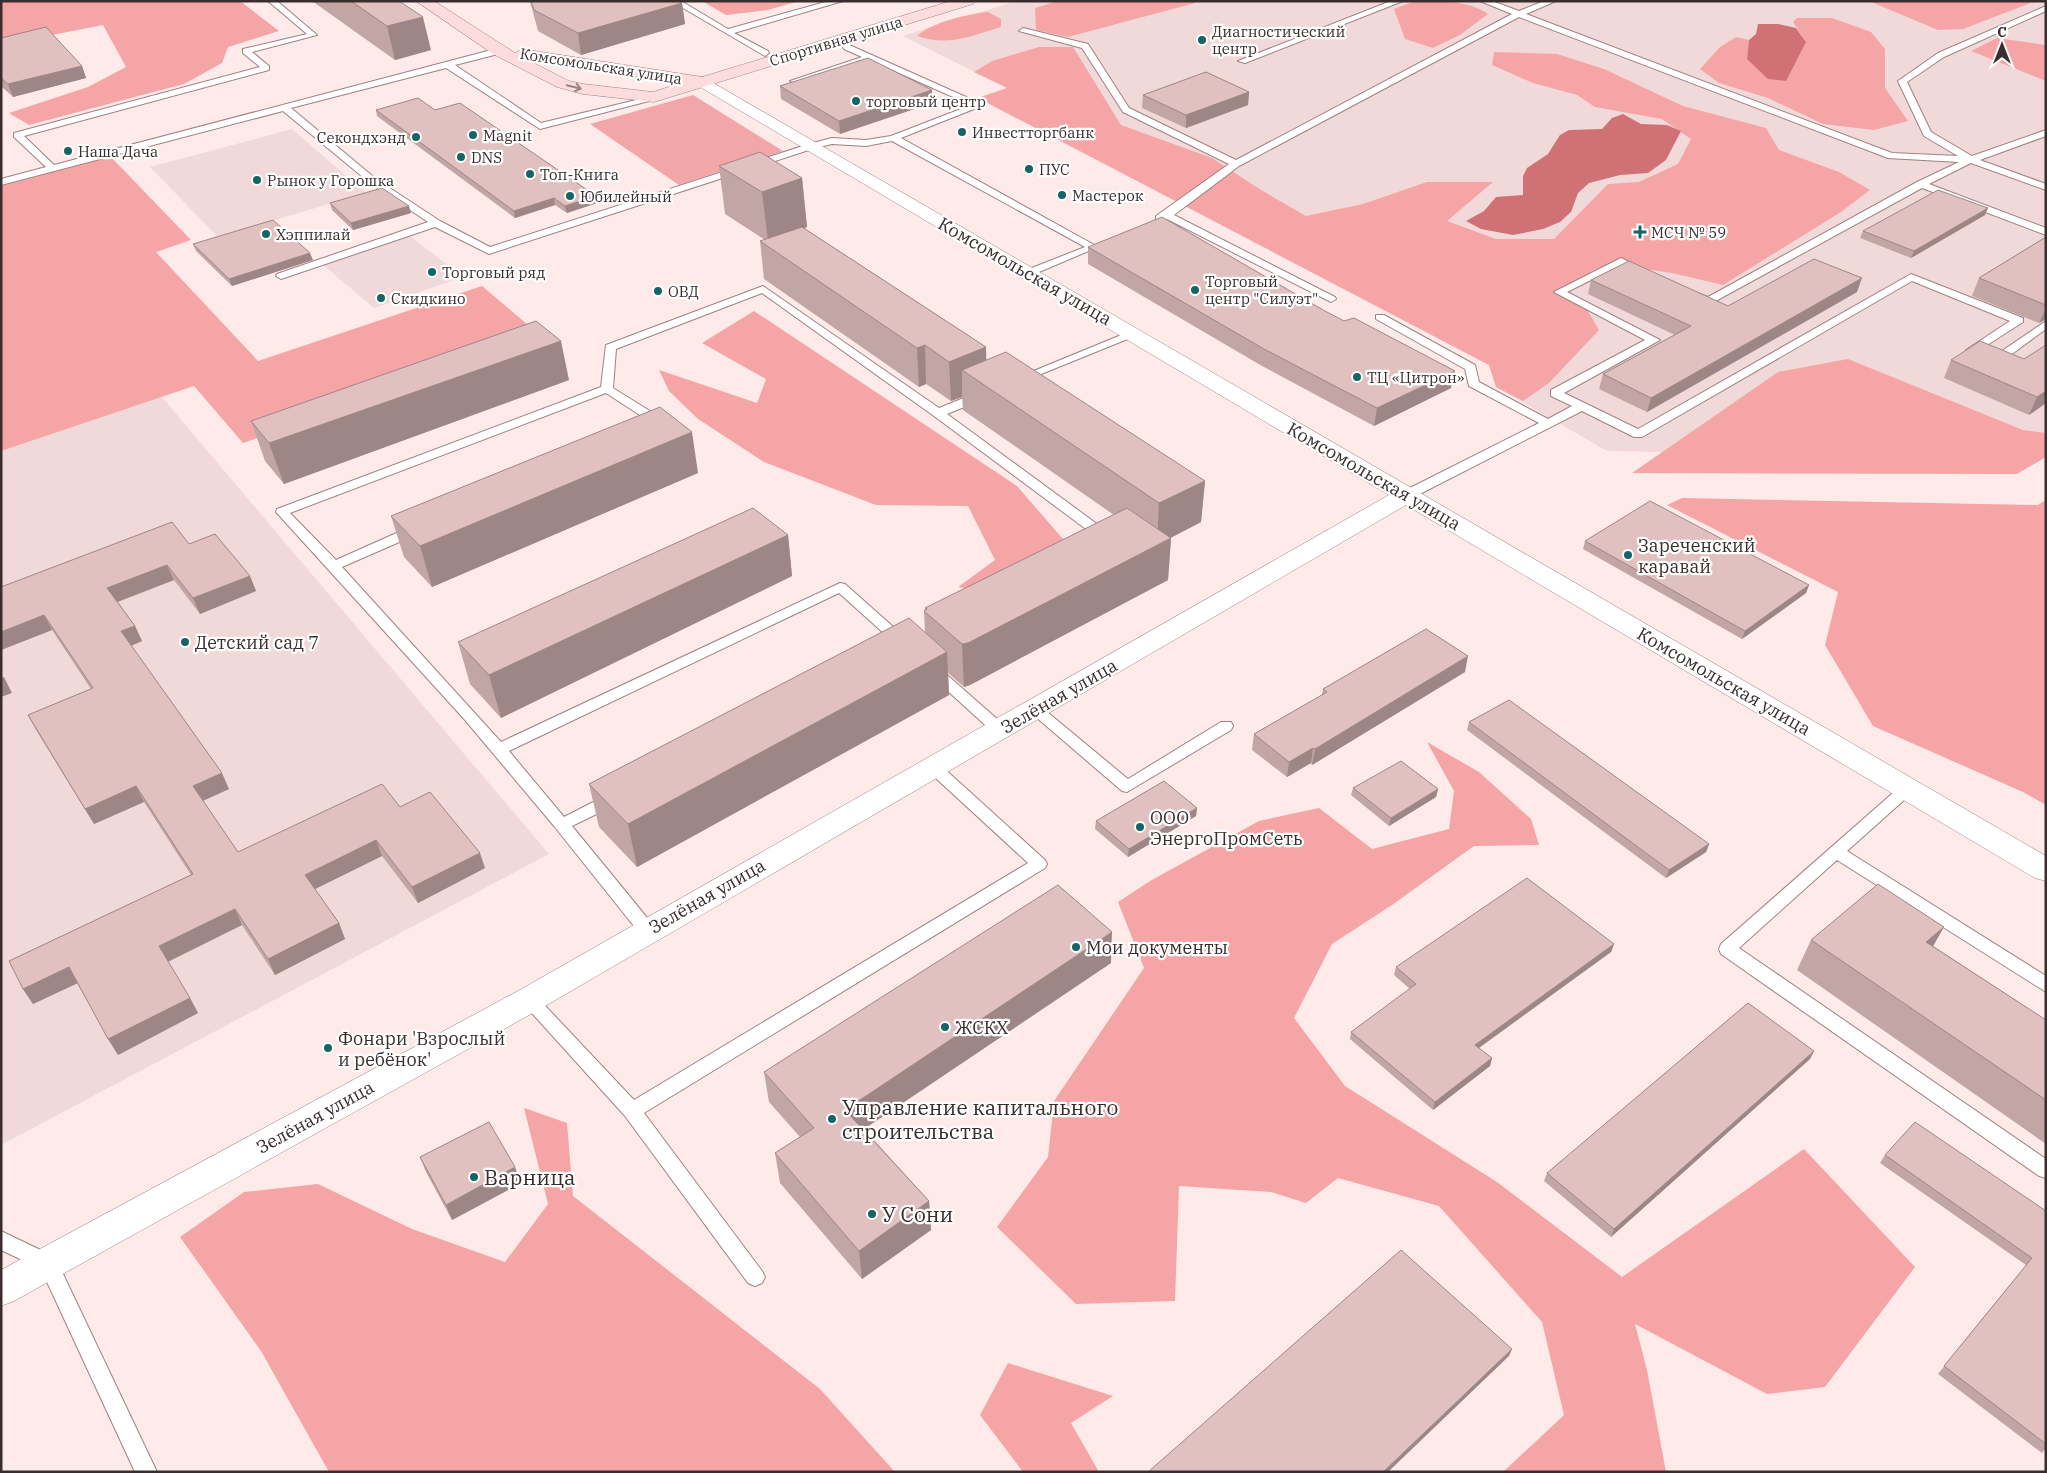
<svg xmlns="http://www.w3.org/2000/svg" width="2047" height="1473" viewBox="0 0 2047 1473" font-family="'IBM Plex Serif',serif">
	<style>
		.built { fill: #f2d9d9 }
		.green { fill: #f2a6a7 }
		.forest { fill: #f5a5a6 }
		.water { fill: #d07175 }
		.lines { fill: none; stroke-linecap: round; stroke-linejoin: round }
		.lane-casing { stroke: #9f8181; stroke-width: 2 }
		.street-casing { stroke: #9f8181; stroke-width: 1 }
		.secondary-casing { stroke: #9f8181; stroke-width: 1 }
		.lane { fill: #fff; fill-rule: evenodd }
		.street { fill: #fff; fill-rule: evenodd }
		.secondary { fill: #fcdcdd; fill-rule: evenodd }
		.wall { fill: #c2a5a5 }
		.shaded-wall { fill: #9e8686 }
		.building { fill: #e1c0c0; stroke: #9e8686 }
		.oneway { stroke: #9b8485 }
		.poi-dot { fill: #156567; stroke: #fff; stroke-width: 2 }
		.labels { text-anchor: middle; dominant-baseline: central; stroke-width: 4.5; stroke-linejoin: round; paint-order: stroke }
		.far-poi-label { font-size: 15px; fill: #3a2d2d; stroke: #fff; text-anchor: start }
		.far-street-label { font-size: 15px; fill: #3a2d2d; stroke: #fff }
		.street-label { font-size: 18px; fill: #3a2d2d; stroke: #fff }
		.poi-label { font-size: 18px; fill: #3a2d2d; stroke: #fff; text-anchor: start }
		.near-poi-label { font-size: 21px; fill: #3a2d2d; stroke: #fff; text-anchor: start }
	</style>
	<rect width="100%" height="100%" fill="#ffeaea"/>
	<path class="built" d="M1016,1H2046V441L2022,459L1607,451L1496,387L1489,365L978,98L1007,88L903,36Z
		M292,129L366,193L218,237L150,167Z
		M410,236L463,277L374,308L323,265Z
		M149,382L549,854L1,1145V430Z"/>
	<path class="green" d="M693,95L783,151L679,185L590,124Z"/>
	<path class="forest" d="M1,1H240L279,31L228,47L222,63L184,84L29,125L9,113L88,87L126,67L103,25L1,45Z
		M702,1H799L768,10L726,15Z
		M1058,1H1194L1195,3L1068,37L1036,30L1035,8Z
		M1415,1C1440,1 1469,0 1488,14L1460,35L1433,48L1405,39L1394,9Z
		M1869,1H2036L1963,29L1938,30Z
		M988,12L1001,19V27C970,36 949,47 917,36C932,22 968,14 988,12Z
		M1797,18H1832L1871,32L1885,49V88L1908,121L1874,130L1823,124L1768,98L1719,83L1700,69L1720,47L1736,37L1749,40L1747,59L1806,42L1793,22Z
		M1997,38L2046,45V81L1971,51Z
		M1039,47H1073L1121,125L1212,158L1261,190L1306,216L1363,204L1427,182H1493L1447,221L1496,239H1554L1608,184L1639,182L1678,164L1691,139L1662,119L1595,107L1577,95L1533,83L1492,65L1494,52L1557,54L1604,69L1683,106L1766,128L1779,150L1839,172L1870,190L1841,212L1723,285L1672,273L1611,264L1594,270L1567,288L1574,299L1585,306L1599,330L1549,383L1523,401L1496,387L1489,365L978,98L1007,88L974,72L992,61Z
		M110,156L191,240L156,252L258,361L482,286L542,337L243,443L194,386L1,451V186Z
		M754,311L1017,486L1069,546L987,592L958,587L995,560L968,506L876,505L764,462L698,419L669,391L659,370L757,403L766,379L702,343Z
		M1848,359L2023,430L2046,433V457L2017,474L1632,473L1778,372Z
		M1682,498L2038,505L2046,500V805L2023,792L1873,726L1825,645L1838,592L1667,505Z
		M1427,742L1479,772L1531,819L1539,845L1474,846L1392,905L1332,944L1294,1018L1345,1086L1497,1182L1622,1277L1804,1149L1915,1267L1825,1387L1767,1394L1635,1324L1647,1370L1666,1472H1503L1564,1415L1542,1322L1439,1206L1338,1178L1306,1203L1271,1192L1179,1186L1175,1301L1076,1304L997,1227L1048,1157L1054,1101L1144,968L1118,902L1150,881L1259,821L1319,808L1372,849L1449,829L1454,791Z
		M524,1108L567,1123L573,1196L820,1389L895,1472H329L261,1351L180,1237L244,1192L318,1184L412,1229L505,1262L548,1204Z
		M1008,1363L1113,1396L1071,1423L1099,1472H1023L980,1415Z"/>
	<path class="water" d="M1758,24H1778L1796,28L1806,42L1786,81L1768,79L1747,59L1749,40L1756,34Z
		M1623,114L1641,124L1667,125L1681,131L1666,160L1648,173L1620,175L1589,183L1578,193L1571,212L1560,222L1543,229L1513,235L1481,229L1466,221L1484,211L1496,197L1523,195V176L1527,168L1548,154L1560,135L1569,130L1602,129L1612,118Z"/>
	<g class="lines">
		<defs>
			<path id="lane" d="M268,1H277L317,35L252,52L269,66V70L24,136L54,165L499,48L502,49V53L455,65L541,123L657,95V99L540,129L446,68L291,108L376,179L440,221L490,247L809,144L832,138L866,140L891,136L971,105L870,60L797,83L790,81L862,57L844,49L843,47L847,44L984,105L901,138L1098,247L1032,275H1024V271L1085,247L892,141L866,146L832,144L815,148L489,254L435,227L281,279L276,276L277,274L428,222L370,183L283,111L1,185V179L46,167L14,137V133L260,67L243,53V49L307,34Z
				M671,1H681L728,29L829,1H843L734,33L768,51L769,53L765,56Z
				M1391,1H1403L1245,63L1238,61Z
				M1480,1H1492L1519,11L1544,1H1556L1526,14L1892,153L1958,156L1924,136L1898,81L1938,53L2046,6V11L1944,57L1907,82L1931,132L1972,156L2046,130V136L1980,160L2046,184V190L1971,163L1929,184L2046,228V235L1922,188L1712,303H1704L1689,295L1694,292L1708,297L1917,182L1959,162L1888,158L1519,17L1239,166L1174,215L1335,297L1336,299L1331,302L1167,219L1156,220V216L1229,164L1123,112L1082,48L1019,31L1023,28L1088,44L1129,108L1236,160L1512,14Z
				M1621,258L1647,271L1642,274L1621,265L1567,292L1660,340L1564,393L1638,429L1911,274L2023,318V322L1981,349L1996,355L2046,321V329L2001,362H1993L1966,350L2010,321L1912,281L1642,437H1634L1582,411L1412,498H1402L1401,495L1402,492L1539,423L1469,386L1465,369L1376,319V315H1384L1475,365L1479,382L1548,419L1572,406L1551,396V390L1645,340L1554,292Z
				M763,286L939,408L976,393H984V399L947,414L1112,535L1114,538L1112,541H1102L934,416L762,293L616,349L613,388L666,421L668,424L666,427H658L606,393L290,513L336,560L410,527H420L422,530L420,533L342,567L501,742L840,583L845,584L908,640L910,643L908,646H898L839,593L509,751L564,817L607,795H619L621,799L619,803L572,826L653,925L655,930L653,935L647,936L641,935L554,826L465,720L276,512L277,509L601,387L606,345Z
				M1131,331L1135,332V336L1024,381H1016L1014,379Z
				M933,665L938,667L1005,726L1007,730L1005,734H995L928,673L926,670L928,667Z
				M1035,704L1040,706L1128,779L1221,722H1231L1233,726L1231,730L1127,792L1122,791L1030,712L1028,709L1030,706Z
				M933,762L938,763L1045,860L1047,864L1045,868L644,1113L762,1271L765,1277L762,1283L755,1286L748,1283L625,1116L520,1000L523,995L529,993L535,995L634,1100L1028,863L928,771L925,767L928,763Z
				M1907,784L1912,785L1915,789L1912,793L1847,851L2046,976V992L1837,860L1739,948L2046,1159V1178L2039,1176L1721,954L1719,949L1721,944L1902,785Z
				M1,1231L55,1257L157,1472H135L41,1269L1,1250Z"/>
			<path id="street" d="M703,77L2046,856V881L2035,878L1406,505L540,1009L14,1301L1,1306V1270L518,991L1389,495L697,85L695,82L697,79Z"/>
			<path id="secondary" d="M416,1H434L515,53L522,49L702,77L951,1H975L973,4L654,102L583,94L557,87L493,54ZM528,60L681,83L653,92L583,84L569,81Z"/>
		</defs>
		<use href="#lane" class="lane-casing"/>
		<use href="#street" class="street-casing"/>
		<use href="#secondary" class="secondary-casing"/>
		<use href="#lane" class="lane"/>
		<use href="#street" class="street"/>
		<use href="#secondary" class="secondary"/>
	</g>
	<path class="wall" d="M312,1H399L431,50L395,60Z
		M530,1H680L682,3L685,24L581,55L538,31Z
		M1,38L82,66L86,78L13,97L1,86Z
		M780,86L932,90V103L840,134L781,99Z
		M1249,92L1248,105L1186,128L1142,108L1143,95Z
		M376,110H435L597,203L567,213L555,205L515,218L377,116Z
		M719,166L802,178L807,227L804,228L986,347V360L1205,481L1201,522L1170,538H1171L1168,580L970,685L964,687L948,673L949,695L637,867L599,827L589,784L925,633L924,611L925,610V608L1114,515L963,410L962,397L951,401L926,384L919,387L764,279L760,241L765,240L725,214Z
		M330,203L411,213L353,230L332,210Z
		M1985,215L1911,258L1860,238L1863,231Z
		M2046,237V319L2039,323L1972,296L1979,278Z
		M193,244L313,260L232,286L196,251Z
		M1088,247L1451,388L1374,426L1262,366L1088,264Z
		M1591,280L1728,306L1857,292L1647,412L1599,389L1603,374L1675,335L1588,294Z
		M2024,359L2046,403L2029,415L1944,378L1951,360Z
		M569,380L284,484L265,461L251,421Z
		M698,473L432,587L404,557L391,516Z
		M788,535L792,576L501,718L470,684L458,642Z
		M1585,541L1809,585L1806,593L1742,639L1583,549Z
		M189,544L250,576L256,591L200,614L174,580L118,602L135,626L142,641L131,646L229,789L203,801L238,852L400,807L485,868L418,903L382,856L315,889L339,923L345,939L275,975L242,925L168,962L190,998L198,1013L118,1055L77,983L33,1004L23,989L191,875L144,802L94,824L36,730L28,715L91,689L52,630L1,650V587Z
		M1465,672L1312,765L1311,763L1287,777L1252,750L1254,734L1322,695L1323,689Z
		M1469,722L1709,844L1706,852L1666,878L1467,730Z
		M1353,788L1438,789L1436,797L1389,826L1351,795Z
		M1197,808L1196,816L1128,857L1095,829L1096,821Z
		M1811,940L1933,946L2046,1020V1144L1797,970Z
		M1614,944L1611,952L1479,1048L1492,1058L1490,1066L1433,1110L1350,1039L1351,1032L1410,989L1394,975L1396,967Z
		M1111,963L864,1129L929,1201L931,1230L862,1279L780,1183L775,1153L800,1137L769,1102L764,1072Z
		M1814,1051L1810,1059L1611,1237L1544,1181L1547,1173Z
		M1885,1155L2046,1211V1448L2042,1453L1938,1374L2026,1265L1880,1163Z
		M420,1157L521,1183L452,1220L426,1172Z"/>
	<path class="shaded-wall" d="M682,3L685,24L581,55L578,33Z
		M423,17L431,50L395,60L387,26Z
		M82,66L86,78L13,97L8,84Z
		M932,90V103L840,134L839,121Z
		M1249,92L1248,105L1186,128V115Z
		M802,178L807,227L768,241L762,192Z
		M596,196L597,203L567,213L565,206Z
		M554,198L555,205L515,218L514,211Z
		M409,206L411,213L353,230L351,223Z
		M1988,208L1985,215L1911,258L1914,251Z
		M310,253L313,260L232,286L229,279Z
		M1862,278L1857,292L1647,412L1651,398Z
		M2046,309V319L2039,323Z
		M561,341L569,380L284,484L269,443Z
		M925,345L926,384L919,387L917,348Z
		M986,347L987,387L962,370V397L951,401L949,362Z
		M1455,371L1451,388L1374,426L1377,408Z
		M2046,391V403L2029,415L2037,397Z
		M692,432L698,473L432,587L420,546Z
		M1205,481L1201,522L1157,545L1159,503Z
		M788,535L792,576L501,718L489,675Z
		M1171,538L1168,580L970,685L964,687L962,644Z
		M167,565L174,580L114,603L107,588Z
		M250,576L256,591L200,614L193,598Z
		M1809,585L1806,593L1742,639L1745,631Z
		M44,615L52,630L1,650V632Z
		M135,626L142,641L128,647L121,631Z
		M947,652L949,695L637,867L628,824Z
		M1468,656L1465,672L1312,765L1315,749Z
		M4,677L12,693L1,697V678Z
		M1313,748L1311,763L1287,777L1289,762Z
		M222,773L229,789L200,802L193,786Z
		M136,786L144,802L94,824L85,809Z
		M1438,789L1436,797L1389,826L1391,818Z
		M1197,808L1196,816L1128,857L1129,849Z
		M376,840L382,856L311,891L305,875Z
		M1709,844L1706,852L1666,878L1669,870Z
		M480,853L485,868L418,903L412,887Z
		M235,909L242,925L167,962L159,946Z
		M339,923L345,939L275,975L268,959Z
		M1944,927L1927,957L1926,942Z
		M1112,932L1111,963L849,1139L845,1110Z
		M1614,944L1611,952L1473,1052L1475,1045Z
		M69,967L78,983L33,1004L23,989Z
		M190,998L198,1013L118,1055L108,1039Z
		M1814,1051L1810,1059L1611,1237L1614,1229Z
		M1492,1058L1490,1066L1433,1110L1435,1102Z
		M515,1167L521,1183L452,1220L446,1205Z
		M929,1201L931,1230L862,1279L859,1251Z
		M1512,1349L1509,1356L1388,1472H1383Z"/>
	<path class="building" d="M351,1H399L423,17L387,26Z
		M531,1H680L682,3L578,33L534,10Z
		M46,27L82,66L8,84L1,78V38Z
		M868,58L932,90L839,121L780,86Z
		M1206,72L1249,92L1186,115L1143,95Z
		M418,98L435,110L460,103L596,196L565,206L554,198L514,211L376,110Z
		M760,152L802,178L762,192L719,166Z
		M382,188L409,206L351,223L330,203Z
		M1938,190L1988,208L1914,251L1863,231Z
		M1162,217L1325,311L1344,321L1354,318L1455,371L1377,408L1264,349L1088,247Z
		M273,220L310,253L229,279L193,244Z
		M802,227L986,347L949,362L925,345L917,348L760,241Z
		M2046,237V305L1979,278Z
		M1814,259L1862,278L1651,398L1603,374L1691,326L1591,280L1629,261L1728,306Z
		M536,321L561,341L269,443L251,421Z
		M1980,341L2024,359L2046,345V391L2037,397L1951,360Z
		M1006,352L1205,481L1159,503L962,370Z
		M660,407L692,432L420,546L391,516Z
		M1650,501L1809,585L1745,631L1585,541Z
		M753,508L788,535L489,675L458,642Z
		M1127,508L1171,538L968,643L962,644L924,611L927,609L925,608Z
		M172,522L189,544L215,534L250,576L193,598L167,565L107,588L135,626L121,631L222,773L193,786L238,852L382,784L400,807L430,792L480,853L412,887L376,840L305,875L339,923L268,959L235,909L159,946L190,998L108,1039L69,967L23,989L9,961L193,874L136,786L85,809L28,715L93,688L44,615L1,632V587Z
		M909,618L947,652L628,824L589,784Z
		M1426,629L1468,656L1315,749L1313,748L1289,762L1254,734L1327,692L1323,689Z
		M1509,700L1709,844L1669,870L1469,722Z
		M1401,761L1438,789L1391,818L1353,788Z
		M1164,781L1197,808L1129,849L1096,821Z
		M1527,878L1614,944L1475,1045L1492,1058L1435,1102L1351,1032L1416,984L1396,967Z
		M1878,884L1944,927L1926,942L2046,1020V1100L1811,940Z
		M1058,885L1112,932L845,1110L929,1201L859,1251L775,1153L814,1128L764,1072Z
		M1748,1003L1814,1051L1614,1229L1547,1173Z
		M489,1122L515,1167L446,1205L420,1157Z
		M1915,1122L2046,1211V1444L1944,1366L2032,1258L1885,1155Z
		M1401,1250L1512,1349L1383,1472H1148Z"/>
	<defs><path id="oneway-shaft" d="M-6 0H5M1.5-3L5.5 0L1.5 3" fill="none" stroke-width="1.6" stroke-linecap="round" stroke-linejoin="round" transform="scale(1.25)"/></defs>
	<use class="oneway" href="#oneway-shaft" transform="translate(574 87) rotate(14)"/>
	<g class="poi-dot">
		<circle cx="1202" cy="40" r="5"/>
		<circle cx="856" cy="101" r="5"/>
		<circle cx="962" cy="132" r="5"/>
		<circle cx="473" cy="135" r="5"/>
		<circle cx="416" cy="137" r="5"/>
		<circle cx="68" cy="151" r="5"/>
		<circle cx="461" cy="157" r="5"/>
		<circle cx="1029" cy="169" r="5"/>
		<circle cx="530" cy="174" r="5"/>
		<circle cx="257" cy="180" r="5"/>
		<circle cx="1062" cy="195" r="5"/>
		<circle cx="570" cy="196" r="5"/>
		<path d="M1637.5 224.5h5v5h5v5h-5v5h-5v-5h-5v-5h5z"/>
		<circle cx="266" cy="234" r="5"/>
		<circle cx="432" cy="272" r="5"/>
		<circle cx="1195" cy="290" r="5"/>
		<circle cx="658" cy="291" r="5"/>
		<circle cx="381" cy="298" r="5"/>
		<circle cx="1357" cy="377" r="5"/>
		<circle cx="1628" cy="555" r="5"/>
		<circle cx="185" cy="642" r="5"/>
		<circle cx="1140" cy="827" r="5"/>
		<circle cx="1076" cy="947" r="5"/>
		<circle cx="945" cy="1027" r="5"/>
		<circle cx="328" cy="1048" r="5"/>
		<circle cx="832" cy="1119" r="5"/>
		<circle cx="474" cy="1177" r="5"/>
		<circle cx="872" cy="1214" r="5"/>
	</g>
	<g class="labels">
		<g class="far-poi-label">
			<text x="1212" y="31">Диагностический<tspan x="1212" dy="17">центр</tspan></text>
			<text x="866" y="101">торговый центр</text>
			<text x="972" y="132">Инвестторгбанк</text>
			<text x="483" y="135">Magnit</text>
			<text x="406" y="137" text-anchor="end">Секондхэнд</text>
			<text x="78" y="151">Наша Дача</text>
			<text x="471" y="157">DNS</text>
			<text x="1039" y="169">ПУС</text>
			<text x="540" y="174">Топ-Книга</text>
			<text x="267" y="180">Рынок у Горошка</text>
			<text x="1072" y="195">Мастерок</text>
			<text x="580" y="196">Юбилейный</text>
			<text x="1651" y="232">МСЧ № 59</text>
			<text x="276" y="234">Хэппилай</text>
			<text x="442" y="272">Торговый ряд</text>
			<text x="1205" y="281">Торговый<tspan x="1205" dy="17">центр "Силуэт"</tspan></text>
			<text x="668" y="291">ОВД</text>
			<text x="391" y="298">Скидкино</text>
			<text x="1367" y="377">ТЦ «Цитрон»</text>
		</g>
		<g class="far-street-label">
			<text transform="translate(836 41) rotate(-17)">Спортивная улица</text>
			<text transform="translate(601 66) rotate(9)">Комсомольская улица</text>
		</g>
		<g class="street-label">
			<text transform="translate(1025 271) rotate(30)">Комсомольская улица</text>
			<text transform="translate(1374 476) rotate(30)">Комсомольская улица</text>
			<text transform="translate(1724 681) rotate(30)">Комсомольская улица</text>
			<text transform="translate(1059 696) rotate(-30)">Зелёная улица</text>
			<text transform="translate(707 896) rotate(-30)">Зелёная улица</text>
			<text transform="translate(315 1117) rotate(-29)">Зелёная улица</text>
		</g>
		<g class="poi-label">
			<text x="1638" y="545">Зареченский<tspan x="1638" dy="21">каравай</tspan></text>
			<text x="195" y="642">Детский сад 7</text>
			<text x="1150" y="817">ООО<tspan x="1150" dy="21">ЭнергоПромСеть</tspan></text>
			<text x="1086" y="947">Мои документы</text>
			<text x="955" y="1027">ЖСКХ</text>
			<text x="338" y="1038">Фонари 'Взрослый<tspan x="338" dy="21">и ребёнок'</tspan></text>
		</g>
		<g class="near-poi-label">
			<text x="842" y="1107">Управление капитального<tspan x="842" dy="24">строительства</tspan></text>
			<text x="484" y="1177">Варница</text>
			<text x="882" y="1214">У Сони</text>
		</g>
	</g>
	<rect width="2047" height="1473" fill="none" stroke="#3a2d2d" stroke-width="5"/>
	<g transform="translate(2002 45)" stroke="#ffffff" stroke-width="4" paint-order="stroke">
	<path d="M0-4L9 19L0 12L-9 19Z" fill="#3a2d2d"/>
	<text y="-8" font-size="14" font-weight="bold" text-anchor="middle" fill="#3a2d2d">С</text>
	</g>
</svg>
